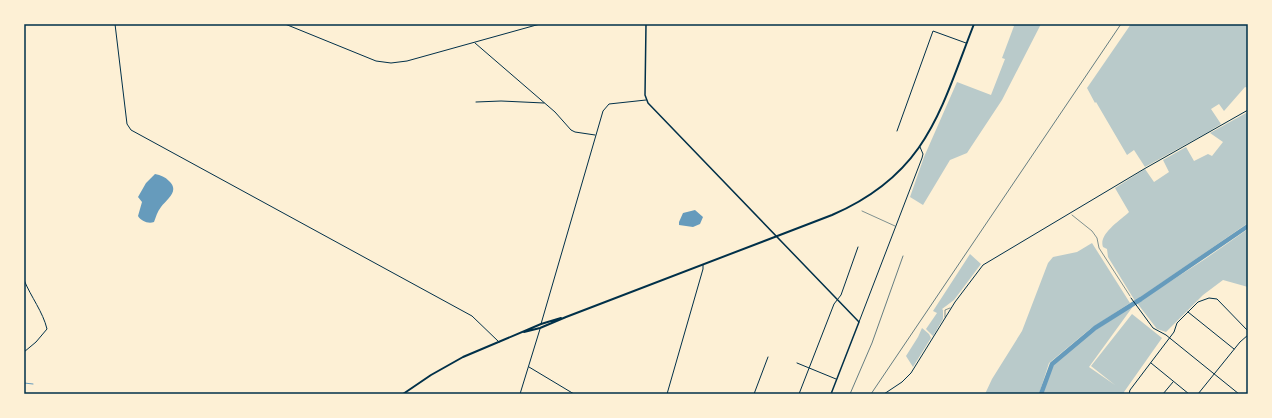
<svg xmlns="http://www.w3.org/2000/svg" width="1272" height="418" viewBox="0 0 1272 418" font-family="Barlow,sans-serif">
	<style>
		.green { fill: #b9caca }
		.water { fill: #669bbc }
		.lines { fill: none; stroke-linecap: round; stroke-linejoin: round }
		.stream { stroke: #669bbc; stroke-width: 1 }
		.river { stroke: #669bbc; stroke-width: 4.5 }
		.path { stroke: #003049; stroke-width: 0.5 }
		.service { stroke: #003049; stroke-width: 0.5 }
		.minor { stroke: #003049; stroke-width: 1 }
		.tertiary { stroke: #003049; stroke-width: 1.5 }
		.primary { stroke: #003049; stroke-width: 2 }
		.rail { stroke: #657d81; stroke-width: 1 }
		.neatline { fill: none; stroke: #003049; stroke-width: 1.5 }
	</style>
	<rect width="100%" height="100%" fill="#fdf0d5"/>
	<path class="green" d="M1009,24H1041L1002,100L967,153L950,160L923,205L910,197L924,157L957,82L991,95L1005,59L1002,58L1014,26Z
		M1131,24H1248V88L1245,87L1224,111L1219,104L1211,109L1221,124L1208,132L1145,167L1134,150L1127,155L1096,102L1095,103L1087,88Z
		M1246,113L1248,114V223L1135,301L1108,257L1107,249L1103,247C1098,234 1121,220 1129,212L1115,188L1145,169L1154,182L1169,172L1163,160L1186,147L1194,161L1208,154L1212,156L1223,142L1210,133Z
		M1248,229V287L1223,280L1203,295L1166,332L1157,329L1137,303L1205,259Z
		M1092,243L1130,303L1090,329L1049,363L1039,394H985L992,379L1022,331L1048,263L1053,257L1077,252Z
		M970,254L981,264L954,300L942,309L943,310V319L933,336L926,329L937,313L933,311Z
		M1134,305L1089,367L1115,385L1091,366L1132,314L1162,338L1124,392V394H1042L1054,363L1085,337Z
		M922,328L929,334L931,338L913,367L906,356L918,337Z"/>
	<path class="water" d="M155,174C161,175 165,177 169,181C180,191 167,199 161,207C157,212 156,217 154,222C148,224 141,221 138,216L142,202L138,197L146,183Z
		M695,210L703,217L700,224L693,227L679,225V222L683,213Z"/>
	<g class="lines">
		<path class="stream" d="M24,383L33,384"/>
		<path class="river" d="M1041,394L1052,364L1095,328L1141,299L1248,226"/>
		<path class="path" d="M1072,215L1092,231L1097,238L1099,248L1130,296"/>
		<path class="service" d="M862,211L895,226
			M945,317V310L950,308"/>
		<path class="minor" d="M115,24L127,124L131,130L472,316L499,342
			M285,24L376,61L391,63L407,61L540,24
			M475,43L555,112L571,130L575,132L595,135
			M476,102L501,101L544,103
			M897,131L933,31L966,43
			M24,280C31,297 43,312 47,329L36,342L24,352
			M1131,298L1153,328L1166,335L1239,394
			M1188,312L1234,349
			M859,322L922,158L923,154L920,147
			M541,324L603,111L609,104L646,100
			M797,363L836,379
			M1151,363L1189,394
			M529,367L574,394
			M520,394L540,329
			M667,394L703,269V265
			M754,394L768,357
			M799,394L834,304L841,295L858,247
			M884,394L902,382L911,373L955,302L983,265L1144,169L1248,110
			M1129,394L1130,390L1174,332L1177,323L1198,302L1209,298L1217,299L1248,331
			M1163,394L1173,382
			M1198,394L1240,342L1248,335"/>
		<path class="tertiary" d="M646,24L645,95L648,103L859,322L831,394"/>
		<path class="primary" d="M524,332L540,328L566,317L832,215C927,174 940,111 974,24
			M403,394L431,375L463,357L541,324L561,318"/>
		<path class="rail" d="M850,394L872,343L903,256
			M871,394L1121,24"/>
	</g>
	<rect width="1272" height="418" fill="none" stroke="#fdf0d5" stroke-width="50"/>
	<rect x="25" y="25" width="1222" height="368" class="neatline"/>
</svg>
